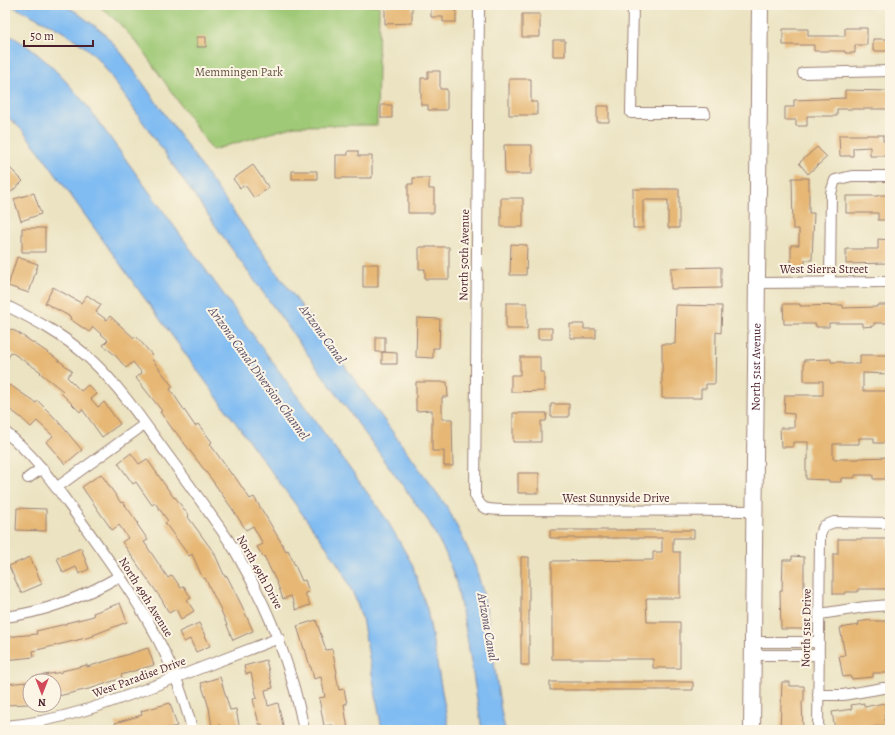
<svg xmlns="http://www.w3.org/2000/svg" width="895" height="735" viewBox="0 0 895 735" font-family="Alegreya,serif">
	<style>
		.green { fill: #9fc976; stroke: #747450 }
		.water { fill: #80bcf2; stroke: #656e8e }
		.building { fill: #e6b775 }
		.lines { fill: none; stroke-linecap: round; stroke-linejoin: round }
		.minor-casing { stroke: #9a8176; stroke-width: 12 }
		.primary-casing { stroke: #9a8176; stroke-width: 18 }
		.minor { stroke: #fff; stroke-width: 10 }
		.primary { stroke: #fff; stroke-width: 16 }
		.labels { text-anchor: middle; dominant-baseline: central; stroke-width: 4; stroke-linejoin: round; paint-order: stroke }
		.park-label { font-size: 12px; fill: #645242; stroke: #fcf5e5 }
		.street-label { font-size: 12px; fill: #4a1f2b; stroke: #fcf5e5 }
		.water-label { font-size: 13px; font-style: italic; fill: #5a4e67; stroke: #fcf5e5 }
	</style>
	<rect width="100%" height="100%" fill="#fcf5e5"/>
	<filter id="ink" filterUnits="userSpaceOnUse"><feTurbulence type="fractalNoise" baseFrequency=".025" numOctaves="2"/><feDisplacementMap in="SourceGraphic" scale="8" xChannelSelector="R" yChannelSelector="G"/><feConvolveMatrix kernelMatrix="1 2 1 2 8 2 1 2 1" color-interpolation-filters="sRGB"/></filter>
	<filter id="wash" filterUnits="userSpaceOnUse"><feTurbulence type="fractalNoise" baseFrequency=".012" numOctaves="4" result="noise"/><feDisplacementMap in="SourceGraphic" scale="16" xChannelSelector="R" yChannelSelector="G"/><feGaussianBlur stdDeviation="0.9" result="paint"/><feColorMatrix in="noise" values="0 0 0 0 0 0 0 0 0 0 0 0 0 0 0 0 0 1.4 0 .05"/><feComposite in="paint" operator="in"/></filter>
	<g filter="url(#wash)">
		<rect width="100%" height="100%" fill="#ebe3c1"/>
		<path class="green" d="M98,5H379L377,125L295,126L212,150L138,44L119,23Z"/>
		<path class="water" d="M10,5H64L76,12L103,32L123,55L257,245L447,507C457,527 468,547 476,568C493,620 493,677 505,730H482L466,631L456,582L446,554L429,522L236,255L110,75C106,69 102,63 97,58C73,33 40,20 10,5Z
			M5,33C38,49 64,78 87,106L387,520L412,564L427,609L449,730H382L362,618L355,598L343,572L328,549L143,296L39,151L23,131L5,114Z"/>
		<g id="blocks">
			<path class="building" d="M385,5H412V23L385,24Z
				M431,5H456V22H443V17H431Z
				M522,14H540V37H522Z
				M845,28H867V45H855V53H845V51H814V45H783V29H808V36H845Z
				M197,37H206V47H197Z
				M873,39H890V51H873Z
				M553,40H565V56H553Z
				M428,71H440V89H447V110H428V105H421V78H428Z
				M509,79H531V102H537V115H509Z
				M845,90L890,91V104H888V109H837V116H807V126H796V120H785V107H794V100L845,98Z
				M381,105H392V118H381Z
				M597,106H609V122H597Z
				M839,135H883V141H890V156H870V147L853,148V156H840Z
				M504,145H532V174H505Z
				M817,147L827,157L808,174L799,163Z
				M348,151H358V156H372V178H336V155H348Z
				M5,163L23,181L9,194L5,190Z
				M253,165L269,188L254,198L245,185L240,188L233,179Z
				M292,171H317V179H292Z
				M413,178H429V189H434V213H408V184H413Z
				M792,178H809V213H814L812,260H805V268H791V245H799V229H793Z
				M633,189H679V228H668V200H643V228H633Z
				M34,193L41,214L21,221L14,199Z
				M878,195H888V201H890V220H878V213H846V196H878Z
				M501,198H523V227H501Z
				M22,228H45V252H22Z
				M878,239L890,240V257H888V263L846,264V249H878Z
				M511,244L527,245L526,275H510Z
				M419,247H449V279H425V269H419Z
				M17,257L38,264L29,293L8,286Z
				M363,264H378V287H363Z
				M721,267V288L671,289V268Z
				M53,287L81,303L87,295L101,305L96,312L107,320L110,316L134,338L136,336L153,356L151,358L173,387L170,389L195,426L198,424L212,442L210,444L232,475L233,474L250,499L254,497L271,525L286,551L288,550L302,581L305,580L309,592L305,593L310,605L296,610L291,596L283,599L277,583L264,556L263,557L257,547L263,544L253,526L246,530L233,510L212,480L175,431H174L160,412L162,411L136,378L142,373L133,362L126,368L116,356L103,345L108,340L93,327L89,332L70,319L71,317L45,303Z
				M506,303H527V329H506Z
				M783,304H800V306L843,305V308L877,307V305H890V323H874V326L862,327V323H829V327H816V324H784Z
				M676,305L722,306L721,333L716,332L715,384H706V389H701V398H662V344H675Z
				M417,318L440,319L439,348H433V358L416,357Z
				M570,324H584V329H596V338H570Z
				M7,328L17,332L53,356L72,371L67,377L81,391L88,385L97,394L91,399L98,407L104,402L120,424L102,437L82,409L80,412L61,393L63,391L40,373L41,372L11,352L5,365V333Z
				M538,328H552V339H538Z
				M376,337H385V352H376Z
				M382,352L397,353V364H382Z
				M860,355H890V374L863,373V391H890V408H887V422H890V443H874V438H859V444H833V459H859V458L890,457V474H886V479H873V475H855V478H841V482H829V480L806,479V460H808V442H793V447H781L780,428H794V414L784,413L785,395H823V381H804V360L831,359V362H843V364H860Z
				M520,357H540V372H544V391L511,392V375H520Z
				M416,382H447L448,397H442V419H452L453,466H444V451H432V410L416,411Z
				M10,385L36,403L38,401L57,420L82,450L65,464L46,442L53,436L37,421L31,427L19,416L5,406V392Z
				M551,404H569V417H551Z
				M513,413H547L546,421H541V442H513Z
				M131,453L139,464L147,459L174,498L175,497L189,516L188,517L212,550H213L225,577L227,576L241,604L253,631L233,640L220,608L205,578L203,579L192,554L189,556L165,523L168,521L155,503L152,505L136,482L133,484L118,463Z
				M518,473H539V493H518Z
				M101,474L121,503L123,502L138,523L137,524L148,540L144,542L168,578L172,575L181,588L184,586L191,598L187,600L194,611L181,619L176,609L169,613L162,600L122,542L128,538L119,525L112,530L98,510L82,487Z
				M17,508L46,509V531L16,530Z
				M550,530H694V538H673V552H680V598H647L646,600L647,622H680V668H653V659H552V561L653,560V552H662V538H550Z
				M838,539H888V554H890V563H888V579H890V589H858V592H845V594H833V554H838Z
				M81,548L89,569L79,574L76,567L63,573L57,558Z
				M792,556L804,557V598H807L806,629H781L780,591H782L783,560H792Z
				M30,557L42,584L21,593L9,566Z
				M521,557H529V665H521Z
				M120,603L127,622L93,635L94,636L33,651L34,657L5,660V637L37,634L36,631L66,624V623L94,616L93,613Z
				M316,620L326,650L332,649L337,673L336,674L339,690L344,689L347,704H344L348,730H333V725L324,726L319,698L325,697L321,677L314,679L311,667H310L305,649H304L297,626Z
				M870,620V621H890V673H873V677L851,679L850,676L843,677L839,656L845,655L840,628L859,625L858,622Z
				M199,623L210,646L196,652L190,639L184,642L179,632Z
				M148,648L154,665L121,675L122,678L93,688L54,697V681H32V677L62,672V671L87,665V667Z
				M266,660L273,688L265,690L268,706L278,703L284,730H263L262,724H259L253,699L257,698L251,673L246,674L244,666Z
				M220,677L230,710L236,709L240,730H222L221,725L212,727L209,708L201,683Z
				M27,682L29,704L5,705V684Z
				M550,682H693V690H550Z
				M782,682H790V686H804V701H802L803,730H780Z
				M170,703L177,726L161,730H117L115,723L142,715L141,711Z
				M864,703V707L884,703L886,713L884,714L886,725L866,728V730H835L832,712L852,709L851,705Z"/>
		</g>
	</g>
	<g filter="url(#ink)">
		<use href="#blocks" fill-opacity="0" stroke="#9a8176" stroke-width="1"/>
		<g class="lines">
			<defs>
				<path id="minor" d="M479,5L475,495C482,512 488,509 505,510L755,511
					M633,5L631,113H705
					M803,73L890,71
					M830,282L831,193L835,180L852,176H890
					M757,283L890,282
					M5,305C35,320 64,335 89,358C120,386 144,423 169,457C186,480 203,504 220,528C226,537 233,546 238,556C270,611 292,667 304,730
					M5,432C35,455 56,487 78,517C119,574 161,631 183,698C186,709 190,719 192,730
					M28,478L42,468
					M56,488L145,424
					M820,614L865,607L890,605
					M5,617C46,612 85,596 120,576
					M753,642H819
					M753,655H819
					M818,695H843L883,688H890
					M5,726C59,722 109,703 159,684C199,669 239,653 279,638
					M818,730L820,535L824,526L834,522L890,523"/>
				<g id="primary">
					<path id="s1" d="M752,730L760,5"/>
				</g>
			</defs>
			<use href="#minor" class="minor-casing"/>
			<use href="#primary" class="primary-casing"/>
			<use href="#minor" class="minor"/>
			<use href="#primary" class="primary"/>
		</g>
	</g>
	<g class="labels">
		<g class="park-label">
			<text x="239" y="72">Memmingen Park</text>
		</g>
		<g class="street-label">
			<text transform="translate(464 255) rotate(-89)">North 50th Avenue</text>
			<text x="824" y="269">West Sierra Street</text>
			<text stroke="none"><textPath href="#s1" startOffset="363">North 51st Avenue</textPath></text>
			<text x="616" y="498">West Sunnyside Drive</text>
			<text transform="translate(260 572) rotate(61)">North 49th Drive</text>
			<text transform="translate(146 597) rotate(58)">North 49th Avenue</text>
			<text transform="translate(806 628) rotate(-89)">North 51st Drive</text>
			<text transform="translate(139 677) rotate(-20)">West Paradise Drive</text>
		</g>
		<g class="water-label">
			<text transform="translate(323 334) rotate(54)">Arizona Canal</text>
			<text transform="translate(259 373) rotate(54)">Arizona Canal Diversion Channel</text>
			<text transform="translate(488 627) rotate(80)">Arizona Canal</text>
		</g>
	</g>
	<rect width="895" height="735" fill="none" stroke="#fcf5e5" stroke-width="20"/>
	<g transform="translate(42 693) rotate(180)"><circle r="19" fill="#fcf5e5" stroke="#b59f9b"/>
	<path d="M0-3L7 15L0 10L-7 15Z" fill="#d1495b"/>
	<text y="-6" font-size="11" font-weight="bold" text-anchor="middle" fill="#4a1f2b">N</text>
	</g>
	<path d="M24 40v6h69v-6" fill="none" stroke="#4a1f2b" stroke-width="2"/>
	<text x="30" y="40" font-size="12" fill="#4a1f2b" stroke="#fcf5e5" stroke-width="3" paint-order="stroke">50 m</text>
</svg>
